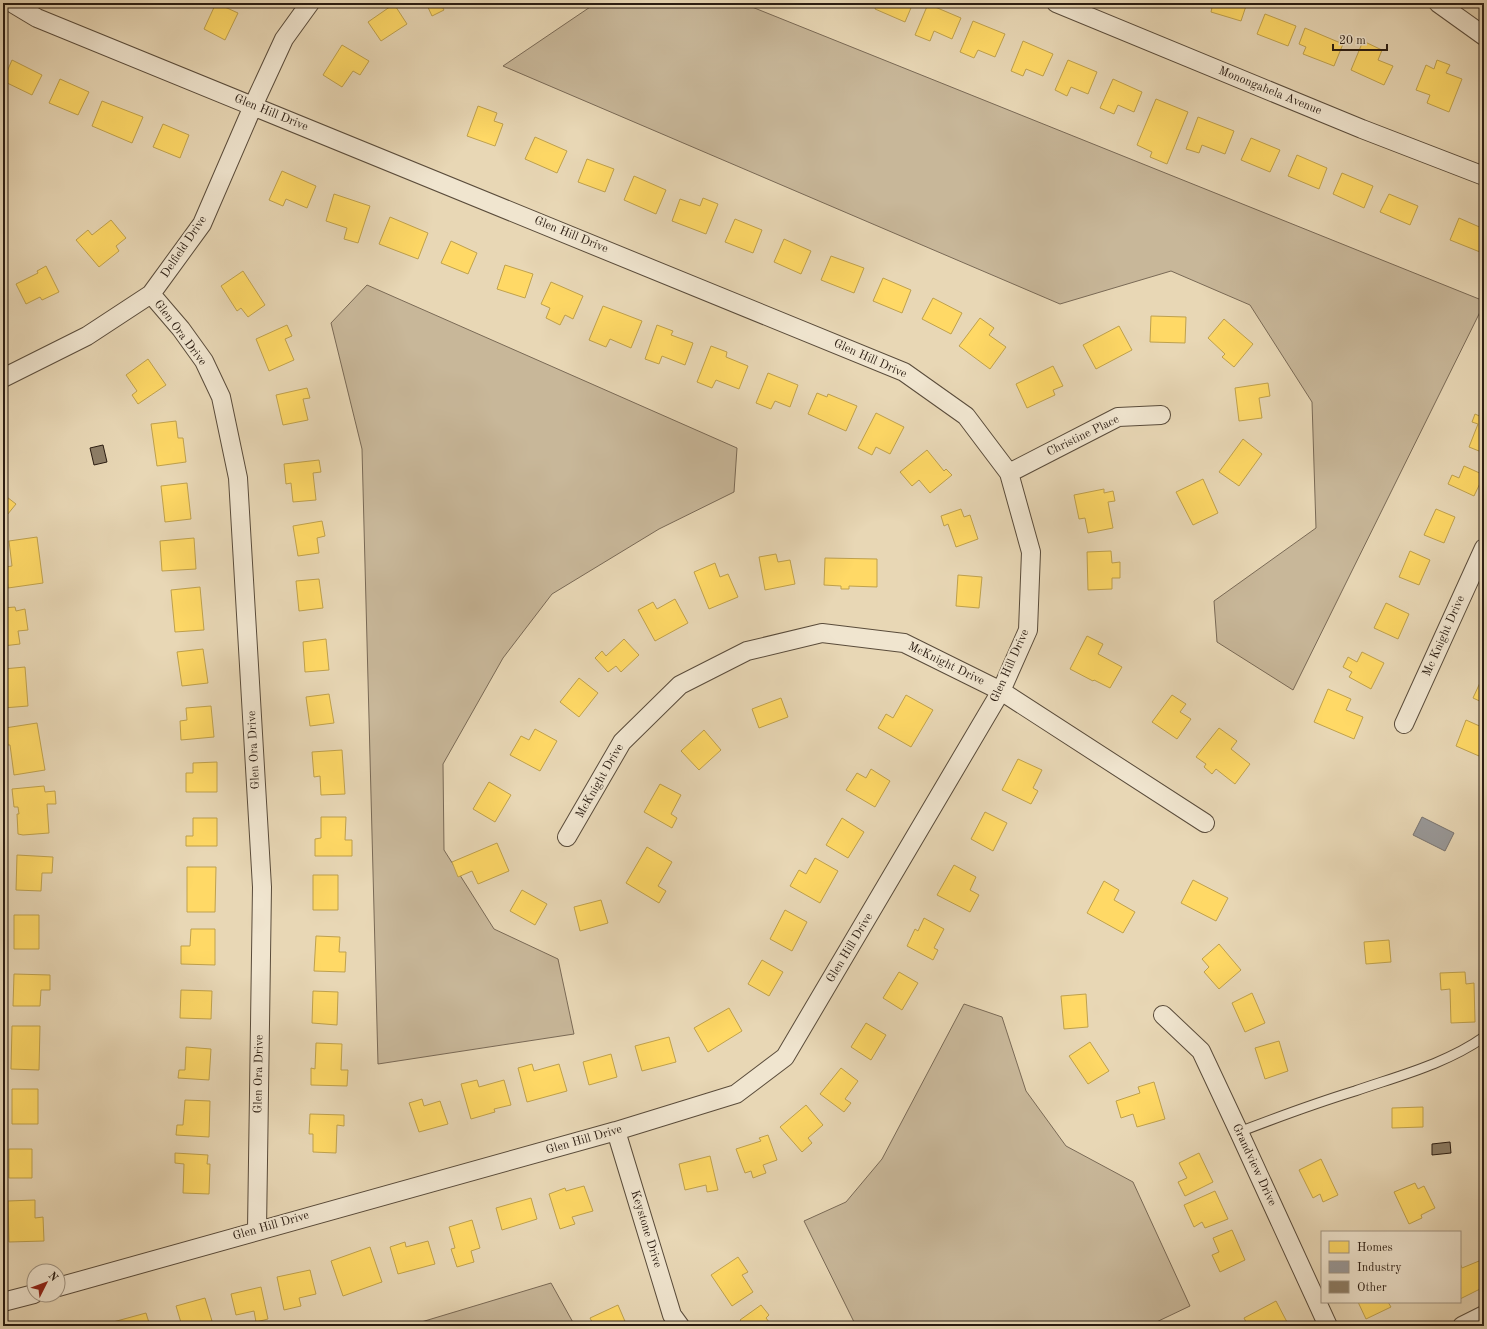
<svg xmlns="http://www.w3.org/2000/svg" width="1487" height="1329" viewBox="0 0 1487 1329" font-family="'Old Standard TT',serif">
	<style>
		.green { fill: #c8b799; stroke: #7a6a56 }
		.homes { fill: #ffd966; stroke: #bfa14d }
		.industry { fill: #999; stroke: #787470 }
		.building { fill: #8d7e67; stroke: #2b1d12 }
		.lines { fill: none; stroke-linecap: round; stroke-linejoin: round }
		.lane-casing { stroke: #5a4c3b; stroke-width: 11 }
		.street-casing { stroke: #5a4c3b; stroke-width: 20 }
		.lane { stroke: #f0e5cf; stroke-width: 9 }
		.street { stroke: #f0e5cf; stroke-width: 18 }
		.labels { text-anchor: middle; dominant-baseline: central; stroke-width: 4; stroke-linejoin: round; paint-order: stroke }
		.street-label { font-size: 12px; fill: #2b1d12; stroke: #f0e5cf }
	</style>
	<rect width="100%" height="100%" fill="#e8d7b5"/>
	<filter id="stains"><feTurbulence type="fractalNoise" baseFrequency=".005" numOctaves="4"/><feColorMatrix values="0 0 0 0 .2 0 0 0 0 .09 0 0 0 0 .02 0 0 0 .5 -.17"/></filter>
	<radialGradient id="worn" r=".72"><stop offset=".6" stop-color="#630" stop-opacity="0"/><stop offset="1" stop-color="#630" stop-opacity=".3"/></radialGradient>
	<path class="green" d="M596,3H742L1484,301V304L1293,690L1217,642L1214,601L1316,528L1312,402L1250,305L1171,271L1060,304L503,66Z
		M367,285L737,448L734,492L659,529L552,594L503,658L443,764L444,850L494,929L558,959L574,1034L378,1064L362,449L331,323Z
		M964,1004L1002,1017L1026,1091L1066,1146L1133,1182L1190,1306L1148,1326H856L804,1221L846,1202L882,1159Z
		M551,1283L575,1326H408Z"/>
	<path class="homes" d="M216,3L238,13L225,40L204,29Z
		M426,3H440L444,10L432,16Z
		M877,3H913L905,22L875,9Z
		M1213,3H1247L1241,21L1211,12Z
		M394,4L407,24L381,41L368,22Z
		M928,4L961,18L952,39L934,31L930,41L915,35Z
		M1265,14L1296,26L1288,46L1257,34Z
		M973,21L1005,34L995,57L978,50L974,58L960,52Z
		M1305,28L1343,44L1334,66L1303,54L1306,47L1299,44Z
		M1023,41L1053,54L1043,76L1026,69L1023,76L1011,71Z
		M1363,41L1382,50L1378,60L1393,66L1384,85L1351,70Z
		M342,45L369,61L360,75L353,71L342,87L323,75Z
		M12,60L42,75L32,95L3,81Z
		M1068,60L1097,72L1088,94L1071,87L1067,96L1055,90Z
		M1437,60L1450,65L1446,73L1462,79L1449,112L1427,103L1430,95L1416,90L1426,65L1434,69Z
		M60,79L89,92L78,115L49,103Z
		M1113,79L1142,92L1134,112L1118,105L1114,114L1100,108Z
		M1156,99L1188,112L1167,164L1150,157L1152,152L1137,145Z
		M102,101L143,117L132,143L92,126Z
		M478,106L497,113L494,121L503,124L495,146L467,136Z
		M1198,117L1234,131L1225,154L1202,145L1199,153L1186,149Z
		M163,124L189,135L180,158L153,147Z
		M535,137L567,151L557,173L525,159Z
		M1251,138L1280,150L1270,172L1241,160Z
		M1297,155L1327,168L1319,189L1288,176Z
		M587,159L614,169L605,192L578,182Z
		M282,171L316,186L307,208L286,199L283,206L269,200Z
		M1342,173L1373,186L1364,208L1333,194Z
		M634,176L666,190L656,214L624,200Z
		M334,194L370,206L358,243L344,239L347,228L326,221Z
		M1389,194L1418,206L1410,225L1380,212Z
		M703,198L718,204L706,234L672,221L680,199L700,206Z
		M390,217L428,233L418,259L379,244Z
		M1459,218L1484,229V244L1480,252L1450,240Z
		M735,219L762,230L753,253L725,242Z
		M111,220L126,238L116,246L119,251L99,267L76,240L88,230L92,235Z
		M784,239L811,251L801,274L774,262Z
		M451,241L477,253L468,274L441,263Z
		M831,256L864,268L854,293L821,280Z
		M505,265L533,274L525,298L497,289Z
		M46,266L59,292L42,300L40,297L26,304L16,284L38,273L37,271Z
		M243,271L265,305L248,317L241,308L237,311L221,286Z
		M883,278L911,290L902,313L873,301Z
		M551,282L583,296L573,319L565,315L560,325L546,318L550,308L541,304Z
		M933,298L962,313L951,334L922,319Z
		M603,306L642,321L631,348L610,339L606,347L589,340Z
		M1151,316L1186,317L1185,343L1150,342Z
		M980,318L994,328L989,335L1006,347L990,369L959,346Z
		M1224,319L1253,344L1234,367L1222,357L1225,354L1208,338Z
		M287,325L292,336L285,339L294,360L269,371L256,339Z
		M657,325L673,331L671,335L693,343L685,365L662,356L659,364L645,359Z
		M1119,326L1132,350L1096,369L1083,345Z
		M711,346L727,352L726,357L748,366L739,389L716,380L712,388L697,382Z
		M148,359L166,385L138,404L132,395L137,391L126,375Z
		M1053,366L1063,386L1053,390L1055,395L1027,408L1016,384Z
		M768,373L798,385L790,407L775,401L771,409L756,403Z
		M1268,383L1270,396L1259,398L1262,418L1239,421L1235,388Z
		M307,388L310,398L303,399L308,420L283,425L276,395Z
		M817,393L827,397L828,394L857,406L846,431L808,414Z
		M876,413L904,427L890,454L876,447L872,455L858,448Z
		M1475,414L1484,418V453L1469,447L1478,424L1472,422Z
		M176,421L178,438H183L186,462L157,466L151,424Z
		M1243,439L1262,454L1239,486L1219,472Z
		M927,450L944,471L946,469L952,475L930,493L919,480L912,486L900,472Z
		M319,460L321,472L313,473L316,500L293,502L291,483L286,484L284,464Z
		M1464,466L1484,475L1474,496L1448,484L1452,475L1459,478Z
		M1203,479L1218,513L1193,525L1176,492Z
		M187,483L191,519L165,522L161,486Z
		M1104,489V493L1113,491L1115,501L1108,502L1113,528L1088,533L1085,518L1079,519L1074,495Z
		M3,494L16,504L3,520Z
		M961,509L964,517L970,515L978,539L956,547L948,524L944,526L941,516Z
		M1436,509L1455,517L1444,543L1424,535Z
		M322,521L325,536L317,538L319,553L298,556L293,526Z
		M37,537L43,583L8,588L6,567L12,566L9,541Z
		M194,538L196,569L162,571L160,541Z
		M1111,551L1112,563L1120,562V578H1112V589L1088,590L1087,552Z
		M1410,551L1430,560L1419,585L1399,577Z
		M776,554L778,562L790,560L795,584L765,590L759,557Z
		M825,558L877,559V587L849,586V589H841V586L824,585Z
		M715,563L720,577L728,574L738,597L709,609L694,572Z
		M958,575L982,577L979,608L956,606Z
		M319,579L323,608L299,611L296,581Z
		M200,587L204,630L175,632L171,590Z
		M675,599L688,623L655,641L638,610L653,602L657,609Z
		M1386,603L1409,614L1398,639L1374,628Z
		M15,607L16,611L25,609L28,630L18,631L20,644L3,646V608Z
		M1087,636L1103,644L1098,654L1122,667L1110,688L1094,680L1093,681L1070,669Z
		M326,639L329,670L305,672L303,642Z
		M624,639L639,655L621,672L616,666L608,672L595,658L602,651L606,656Z
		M203,649L208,683L182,686L177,652Z
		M1362,652L1384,663L1371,689L1349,677L1352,672L1343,667L1348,657L1357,662Z
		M25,667L28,706L3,708V669Z
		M1484,674V703L1473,698Z
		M579,678L598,693L579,717L560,702Z
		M1328,689L1351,699L1346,710L1363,717L1354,739L1314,722Z
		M329,694L334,723L310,726L306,697Z
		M906,695L933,710L911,747L878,728L886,714L893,718Z
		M1172,695L1186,704L1180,712L1191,719L1177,739L1152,722Z
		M781,698L788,717L759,728L752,709Z
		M211,706L214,737L181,740L180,721L187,720L186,708Z
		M1466,720L1484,728V750L1482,749L1479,756L1456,746Z
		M37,723L45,770L14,775L10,745H8L5,728Z
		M1219,728L1237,741L1231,749L1250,764L1235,784L1216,769L1212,774L1204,767L1206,764L1196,757Z
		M535,729L557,741L540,771L510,755L521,736L529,740Z
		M704,730L721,750L699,770L681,751Z
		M342,750L345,794L321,795L320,776L314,777L312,752Z
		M1018,759L1042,770L1033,788L1038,791L1031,804L1002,790Z
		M217,762V792H186V773H193V763Z
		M871,769L890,781L875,807L846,790L857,773L866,778Z
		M489,782L511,795L495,822L473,809Z
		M660,784L681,795L671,814L677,818L672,828L644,812Z
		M44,786L45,792L55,791L56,804H47L49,833L23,835L18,834L17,814H19L18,807H14L12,789Z
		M985,812L1007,823L993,851L971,839Z
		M321,817H346L345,840H352V856H315V839L321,838Z
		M193,818H217V846H186V836H193Z
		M842,818L864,832L848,858L826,845Z
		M497,843L509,871L478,884L472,871L458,877L452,862Z
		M647,847L672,862L658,886L666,891L659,903L626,883Z
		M17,855L53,857L52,873H42L41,891L16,890Z
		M815,858L838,871L820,903L790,886L799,870L806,874Z
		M954,865L976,877L970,890L979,895L970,912L937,895Z
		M187,867H216L215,912H187Z
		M313,875H338V910H313Z
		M1193,880L1228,898L1216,921L1181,903Z
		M1104,881L1119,890L1114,900L1135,912L1123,933L1087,913Z
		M522,890L547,904L535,925L510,911Z
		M601,900L608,923L580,931L574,907Z
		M785,910L807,922L792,951L770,939Z
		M14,915H39V949H14Z
		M924,918L944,929L934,948L938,950L933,960L907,946L915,929L918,931Z
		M191,929H215V965L181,964V946H190Z
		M316,936L340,937L339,952H346L345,972L314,971Z
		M1389,940L1391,962L1366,964L1364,942Z
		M1219,944L1241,970L1219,989L1204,972L1209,967L1202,959Z
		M762,960L783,972L769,996L748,984Z
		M899,972L918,983L902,1010L883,998Z
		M1465,972L1466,984L1474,983L1475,1022L1451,1023L1450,989L1441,990L1440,973Z
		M14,974L50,975V990H41L40,1006H13Z
		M181,990L212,991L211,1019L180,1018Z
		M313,991L338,992L337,1025L312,1023Z
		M1252,993L1265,1023L1245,1032L1232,1003Z
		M1086,994L1088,1027L1064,1029L1061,996Z
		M729,1008L742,1031L708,1052L694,1028Z
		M866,1023L886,1035L871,1060L851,1047Z
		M12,1026H40L39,1070L11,1069Z
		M669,1037L676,1062L642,1071L635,1046Z
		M1279,1041L1288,1071L1265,1079L1255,1048Z
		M1090,1042L1109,1071L1088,1084L1069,1056Z
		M316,1043L342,1044L341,1070H348L347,1086L311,1085V1068L315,1069Z
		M186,1047L211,1049L209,1080L178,1078L179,1070H185Z
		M611,1054L617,1077L589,1085L583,1062Z
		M532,1064L534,1071L559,1064L567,1091L527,1102L518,1068Z
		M841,1068L858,1081L845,1099L851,1103L844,1112L820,1094Z
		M477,1080L479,1087L504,1080L511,1105L494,1109L495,1112L471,1119L461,1084Z
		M1154,1082L1165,1119L1137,1127L1133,1114L1121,1118L1116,1101L1140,1093L1138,1087Z
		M12,1089H38V1124H12Z
		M422,1099L424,1106L440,1101L448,1124L419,1132L409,1103Z
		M185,1100L210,1101L209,1137L176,1135L177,1125H183Z
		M806,1105L823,1125L808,1138L812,1143L802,1152L780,1127Z
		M1423,1107V1127L1392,1128V1108Z
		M310,1114L344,1115V1126L337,1125L336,1153L313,1152V1134H309Z
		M768,1135L777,1160L763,1165L766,1173L753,1178L751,1171L745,1173L736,1149L761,1141L759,1138Z
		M9,1149H32V1178H9Z
		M175,1153L208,1155L207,1164H210L209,1194L183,1193L184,1164L175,1163Z
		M1199,1153L1213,1182L1185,1196L1178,1182L1187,1178L1179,1163Z
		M710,1156L718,1190L707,1192L706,1185L685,1190L679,1164Z
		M1321,1159L1338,1195L1323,1202L1320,1194L1313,1198L1299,1170Z
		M1415,1183L1418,1189L1424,1186L1435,1208L1421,1215L1422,1218L1409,1224L1394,1192Z
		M584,1186L593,1211L572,1217L575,1224L560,1229L549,1194L565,1188L566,1191Z
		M1215,1191L1228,1219L1205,1228L1202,1222L1194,1227L1184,1205Z
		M531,1198L537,1219L502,1230L496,1208Z
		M35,1200V1218L43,1217L44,1241L9,1242L8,1201Z
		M472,1220L480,1248L471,1251L474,1262L457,1267L451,1249L455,1248L449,1227Z
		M1232,1230L1245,1260L1220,1272L1212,1255L1219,1252L1213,1238Z
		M428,1241L435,1264L398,1274L390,1247L405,1242L406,1247Z
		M370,1247L382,1282L343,1296L331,1261Z
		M738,1257L748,1272L742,1275L753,1292L732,1306L711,1275Z
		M1479,1261L1484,1273V1287L1460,1299V1263L1462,1268Z
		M310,1270L316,1294L299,1298L301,1306L284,1310L277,1277Z
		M261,1287L268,1319L256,1322L254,1311L236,1315L231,1294Z
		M205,1298L212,1321L193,1326H182L176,1306Z
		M1276,1301L1287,1322L1279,1326H1248L1244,1318Z
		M1358,1302H1388L1391,1307L1366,1319Z
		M618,1305L627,1326H594L590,1318Z
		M761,1305L769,1315L766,1318L772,1326H745L740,1320Z
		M146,1313L150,1326H114L113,1322Z"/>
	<path class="industry" d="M1422,817L1454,833L1445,851L1413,835Z"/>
	<path class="building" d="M103,445L107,462L94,465L90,448Z
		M1450,1142L1451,1153L1432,1155V1144Z"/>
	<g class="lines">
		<defs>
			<path id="lane" d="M1239,1132C1278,1117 1316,1103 1355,1091C1398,1076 1446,1064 1484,1037"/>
			<path id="street" d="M12,3L37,18L904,372L966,416L1009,473L1031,552L1028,630L1001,691L785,1057L736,1094L616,1131L58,1287
				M1056,3L1362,129L1484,176
				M1438,3L1484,36
				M151,294L181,329L204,361L221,397L238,478L262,887L257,1230
				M3,378L87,336L151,294L202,224L253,106L284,39L310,3
				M1009,473L1118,417L1161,415
				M1404,724L1484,548
				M567,837L622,742L680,685L747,651L822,633L904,643L1001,691L1205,823
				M1163,1015L1201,1051L1239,1132L1328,1326
				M616,1131L672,1315L680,1326
				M3,1302L34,1294
				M1462,1326L1484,1315"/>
		</defs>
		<use href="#lane" class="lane-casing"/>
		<use href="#street" class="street-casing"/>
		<use href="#lane" class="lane"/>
		<use href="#street" class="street"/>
	</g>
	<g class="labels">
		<g class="street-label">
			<text transform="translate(1270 91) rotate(22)">Monongahela Avenue</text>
			<text transform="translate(271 113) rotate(22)">Glen Hill Drive</text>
			<text transform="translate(571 235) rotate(22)">Glen Hill Drive</text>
			<text transform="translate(184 247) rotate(-56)">Delfield Drive</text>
			<text transform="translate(180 333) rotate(53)">Glen Ora Drive</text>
			<text transform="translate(870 359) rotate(24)">Glen Hill Drive</text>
			<text transform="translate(1083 436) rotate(-26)">Christine Place</text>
			<text transform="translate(1444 636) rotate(-66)">Mc Knight Drive</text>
			<text transform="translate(946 664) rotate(26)">McKnight Drive</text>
			<text transform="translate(1010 666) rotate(-66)">Glen Hill Drive</text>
			<text transform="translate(254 750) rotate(-93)">Glen Ora Drive</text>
			<text transform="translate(600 781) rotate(-60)">McKnight Drive</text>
			<text transform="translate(850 948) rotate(-59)">Glen Hill Drive</text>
			<text transform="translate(259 1074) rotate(-89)">Glen Ora Drive</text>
			<text transform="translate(584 1140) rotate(-16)">Glen Hill Drive</text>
			<text transform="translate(1254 1165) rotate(65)">Grandview Drive</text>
			<text transform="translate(271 1226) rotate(-16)">Glen Hill Drive</text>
			<text transform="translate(646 1229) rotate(73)">Keystone Drive</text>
		</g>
	</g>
	<rect width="1487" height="1329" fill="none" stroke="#e8d7b5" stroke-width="16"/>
	<rect x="4" y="4" width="1479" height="1321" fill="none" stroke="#2b1d12" stroke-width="2"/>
	<rect x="8" y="8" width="1471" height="1313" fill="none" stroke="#2b1d12"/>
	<rect x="1321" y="1231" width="140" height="72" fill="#f0e5cf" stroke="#a19583"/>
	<rect x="1329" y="1241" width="20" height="12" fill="#ffd966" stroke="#a19583"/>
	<text x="1357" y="1251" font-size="12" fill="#2b1d12">Homes</text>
	<rect x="1329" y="1261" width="20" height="12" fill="#999999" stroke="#a19583"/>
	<text x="1357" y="1271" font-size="12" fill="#2b1d12">Industry</text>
	<rect x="1329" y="1281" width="20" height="12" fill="#8d7e67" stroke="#a19583"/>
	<text x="1357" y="1291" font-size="12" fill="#2b1d12">Other</text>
	<g transform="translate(46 1283) rotate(48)"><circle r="19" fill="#f0e5cf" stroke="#a19583"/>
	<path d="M0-3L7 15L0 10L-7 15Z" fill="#8f2418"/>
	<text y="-6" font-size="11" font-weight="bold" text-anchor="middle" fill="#2b1d12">N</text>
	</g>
	<path d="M1333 44v6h54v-6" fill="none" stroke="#2b1d12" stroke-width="2"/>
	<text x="1339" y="44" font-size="12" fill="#2b1d12" stroke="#f0e5cf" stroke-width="3" paint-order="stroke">20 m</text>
	<rect width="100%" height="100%" filter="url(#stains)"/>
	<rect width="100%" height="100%" fill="url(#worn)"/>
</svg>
